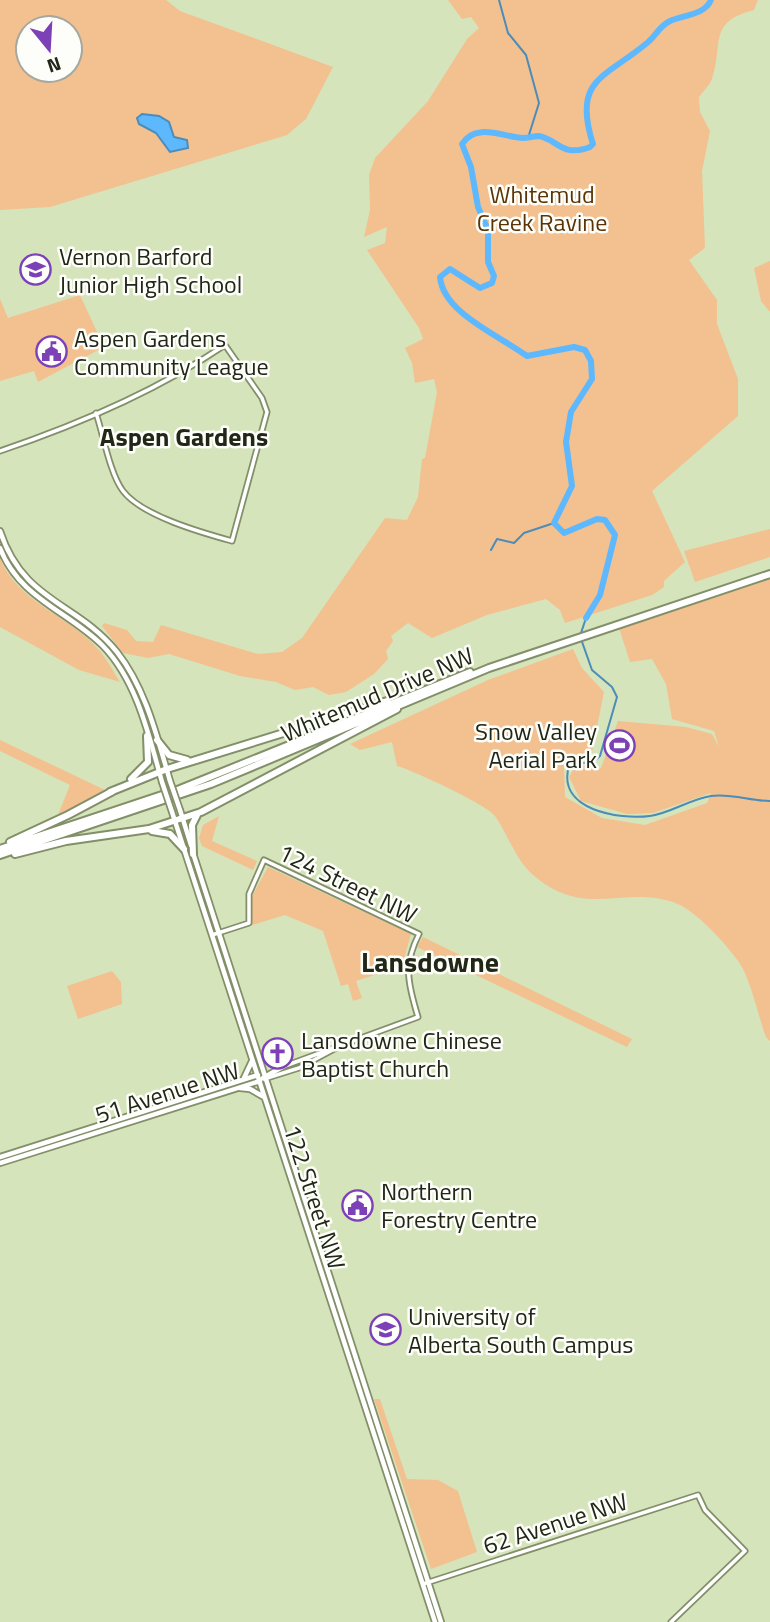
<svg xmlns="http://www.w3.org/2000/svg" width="770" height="1622" viewBox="0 0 770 1622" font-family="'Titillium Web',sans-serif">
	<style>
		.green { fill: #f3c090; fill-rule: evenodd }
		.water { fill: #5eb8fd; stroke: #4c8cb8; stroke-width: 2 }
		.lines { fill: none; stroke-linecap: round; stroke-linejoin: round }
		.stream { stroke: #4c8cb8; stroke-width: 2 }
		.river { stroke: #5eb8fd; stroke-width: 6 }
		.tertiary-casing { stroke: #828f69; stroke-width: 7 }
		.secondary-casing { stroke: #828f69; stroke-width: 8 }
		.motorway-casing { stroke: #828f69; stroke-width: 10 }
		.tertiary { stroke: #fff; stroke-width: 3.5 }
		.secondary { stroke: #fff; stroke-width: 4.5 }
		.motorway { stroke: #fff; stroke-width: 6 }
		.secondary-bridge-casing { stroke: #828f69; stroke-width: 8; stroke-linecap: butt }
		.secondary-bridge { stroke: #fff; stroke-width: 4.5 }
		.labels { text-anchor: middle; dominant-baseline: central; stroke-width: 5; stroke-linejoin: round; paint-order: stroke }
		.park-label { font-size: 24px; fill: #5a3406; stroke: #fdfefa }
		.poi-label { font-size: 24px; fill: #212617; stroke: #fdfefa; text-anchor: start }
		.street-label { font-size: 24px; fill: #212617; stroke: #fdfefa }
		.neighbourhood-label { font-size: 26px; font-weight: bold; fill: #212617; stroke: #fdfefa }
		.quarter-label { font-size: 28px; font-weight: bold; fill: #212617; stroke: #fdfefa }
	</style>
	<rect width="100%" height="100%" fill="#d5e4bb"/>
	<path class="green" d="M0,0H166L180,11L333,67L306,119L287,135L50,207L0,210ZM28,28H70V70H28Z
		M448,0H758L754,10C707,22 724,44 712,79C710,85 703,91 699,97L700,112L710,131L702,171L705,248L689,260L717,300V324L738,379V416L652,491L685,562L664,581V587L652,595L565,623L560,610L546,599L487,615L432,638L408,623L391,636L393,641L386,651L388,659L374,674L346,692L329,695L313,687L295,690L276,682L240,676L169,654L148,658L123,653L102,626L104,623L127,630L136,641L153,642L161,625L258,654L282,652L302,638L385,518L407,520L418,497L422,459L425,458L437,392L434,379L415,383L412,363L405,348L423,339L419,328L367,250L385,243L387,227L364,237L370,210L369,175L375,158L428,101L467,39L479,28L471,17L462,19Z
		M770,261V312L761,301L754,268Z
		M80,295L104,347L38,382L34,371L0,381V299L8,318Z
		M770,529V557L695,582L684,551Z
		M0,558C17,602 70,616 99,650C107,659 113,671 120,682L79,670L0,627Z
		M770,577V1041L766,1037C758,1016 751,980 739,962C726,944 695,909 673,902C622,885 584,920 532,874C516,860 507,833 495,816C486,804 412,770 397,766L392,742L360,750L350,744L488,680L573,649L582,668L604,692L592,752L564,765L565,797L602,818L645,825L707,803L711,793L653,813L627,814L581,801L569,777L575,767L588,765L601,768L618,721L686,727L712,734L719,747L714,731L672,719L666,684L652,659L630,662L619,628Z
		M0,740L105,790L58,815L70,785L0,751Z
		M219,816L212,841L257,861L253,870L202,846L199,838L203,825Z
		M268,867L411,934L402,966L356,981L362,998L353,1001L348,984L341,986L323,931L285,915L252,925V896Z
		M423,937L632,1039L627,1047L417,947Z
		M112,971L121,982L122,1004L78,1019L67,986Z
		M374,1399H380L407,1479L438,1480L458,1491L477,1552L431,1569Z"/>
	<path class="water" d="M142,114L159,116L169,122L174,137L187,140L188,148L170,152L156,133L139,124L137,118Z"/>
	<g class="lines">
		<path class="stream" d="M499,0L508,33L526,55L539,103L528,138
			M491,550L497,539L514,543L524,533L554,523
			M581,633L586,618
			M581,639L592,670L612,687L617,697L600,756L594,761L569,766C556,810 619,820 650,816C671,813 690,799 711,796C730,793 751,801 770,801"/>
		<path class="river" d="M586,618L600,595L615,535L605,520L597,519L564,533L554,523L572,486L566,442L571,412L592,379L591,361L585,350L574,347L527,356C500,336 443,313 440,277L450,269L480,288L492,283L494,276L488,262V230L478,207L471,167L462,144C476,122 503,137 523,138C528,138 534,136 539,136C557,139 562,158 590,147L593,144C572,79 605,78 647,43C656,36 659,26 670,21C683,15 705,15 711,0"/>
		<defs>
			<path id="tertiary" d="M0,451C77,425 158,390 225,345L262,398L267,412L232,541C203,533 142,516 123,491C110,474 103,434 96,413
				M212,935L249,923V894L264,860L419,934C403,965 408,984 418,1017L282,1067
				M264,1079L299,1068L340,1046
				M423,1584L698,1495L705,1510L745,1551L671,1622"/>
			<path id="secondary" d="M0,531C23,602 77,602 117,652C146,689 157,737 170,781
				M0,548C19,598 68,611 103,646C137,681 149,736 162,782
				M180,810L191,845
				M172,812L435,1622
				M193,853L441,1622
				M244,1078L252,1061
				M263,1078L284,1066
				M240,1088L250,1089L264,1097
				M0,1157L258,1075
				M0,1163L260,1081"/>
			<path id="motorway" d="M157,740L169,755L187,760
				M131,779L148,762L147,736
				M110,792L167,769L387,701
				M152,831L170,834L184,849
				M10,842L68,815L113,791
				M0,849L180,789L470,672
				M15,854L66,841L149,829L201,812L397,709
				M193,854L192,825L197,815
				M0,855L211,784L489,668L770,574"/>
		</defs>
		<use href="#tertiary" class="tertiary-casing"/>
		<use href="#secondary" class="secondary-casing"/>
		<use href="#motorway" class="motorway-casing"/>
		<use href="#tertiary" class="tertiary"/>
		<use href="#secondary" class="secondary"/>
		<use href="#motorway" class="motorway"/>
		<defs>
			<path id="secondary-bridge" d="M170,781L180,810
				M162,782L172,812"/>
		</defs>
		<use href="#secondary-bridge" class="secondary-bridge-casing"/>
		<use href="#secondary-bridge" class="secondary-bridge"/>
	</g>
	<defs>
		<symbol id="school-ring" viewBox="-11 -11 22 22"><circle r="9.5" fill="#fdfefa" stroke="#7d41b7" stroke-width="1.5"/><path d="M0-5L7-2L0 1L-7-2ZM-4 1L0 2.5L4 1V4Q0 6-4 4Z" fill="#7d41b7"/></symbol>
		<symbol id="civic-ring" viewBox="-11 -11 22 22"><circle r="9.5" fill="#fdfefa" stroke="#7d41b7" stroke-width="1.5"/><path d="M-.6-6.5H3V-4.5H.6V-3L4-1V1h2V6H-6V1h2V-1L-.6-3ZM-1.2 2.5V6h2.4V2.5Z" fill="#7d41b7"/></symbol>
		<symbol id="stadium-ring" viewBox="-11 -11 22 22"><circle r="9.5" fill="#fdfefa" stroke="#7d41b7" stroke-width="1.5"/><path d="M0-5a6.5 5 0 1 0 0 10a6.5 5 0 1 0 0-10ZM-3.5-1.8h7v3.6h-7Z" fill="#7d41b7"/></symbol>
		<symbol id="church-ring" viewBox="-11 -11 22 22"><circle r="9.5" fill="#fdfefa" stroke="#7d41b7" stroke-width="1.5"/><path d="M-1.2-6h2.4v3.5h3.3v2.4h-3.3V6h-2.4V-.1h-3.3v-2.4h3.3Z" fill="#7d41b7"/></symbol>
		<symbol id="university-ring" viewBox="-11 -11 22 22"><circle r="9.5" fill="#fdfefa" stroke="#7d41b7" stroke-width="1.5"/><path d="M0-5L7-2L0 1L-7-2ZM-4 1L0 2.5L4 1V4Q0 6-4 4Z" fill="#7d41b7"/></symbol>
	</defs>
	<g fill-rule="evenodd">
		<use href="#school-ring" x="18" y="252" width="35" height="35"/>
		<use href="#civic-ring" x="34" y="334" width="35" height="35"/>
		<use href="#stadium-ring" x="602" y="728" width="35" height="35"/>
		<use href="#church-ring" x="260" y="1036" width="35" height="35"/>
		<use href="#civic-ring" x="340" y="1188" width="35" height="35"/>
		<use href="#university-ring" x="368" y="1312" width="35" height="35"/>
	</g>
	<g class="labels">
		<g class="park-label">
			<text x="542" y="194">Whitemud<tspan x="542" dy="28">Creek Ravine</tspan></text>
		</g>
		<g class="poi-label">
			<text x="59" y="256">Vernon Barford<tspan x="59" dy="28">Junior High School</tspan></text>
			<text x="74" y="338">Aspen Gardens<tspan x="74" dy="28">Community League</tspan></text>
			<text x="597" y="731" text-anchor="end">Snow Valley<tspan x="597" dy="28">Aerial Park</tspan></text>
			<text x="301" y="1040">Lansdowne Chinese<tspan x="301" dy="28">Baptist Church</tspan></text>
			<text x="381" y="1191">Northern<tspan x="381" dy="28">Forestry Centre</tspan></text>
			<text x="408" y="1316">University of<tspan x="408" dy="28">Alberta South Campus</tspan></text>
		</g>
		<g class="street-label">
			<text transform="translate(377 694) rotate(-23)">Whitemud Drive NW</text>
			<text transform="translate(348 883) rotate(26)">124 Street NW</text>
			<text transform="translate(167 1092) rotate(-18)">51 Avenue NW</text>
			<text transform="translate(315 1197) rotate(72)">122 Street NW</text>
			<text transform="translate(555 1523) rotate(-18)">62 Avenue NW</text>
		</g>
		<g class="neighbourhood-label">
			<text x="184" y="436">Aspen Gardens</text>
		</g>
		<g class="quarter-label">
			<text x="430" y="961">Lansdowne</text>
		</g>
	</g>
	<g transform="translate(49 49) rotate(162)"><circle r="33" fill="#fdfefa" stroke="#a5a89f" stroke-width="2"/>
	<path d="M0-5L12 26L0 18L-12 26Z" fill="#7d41b7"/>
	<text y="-10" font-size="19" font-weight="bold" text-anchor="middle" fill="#212617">N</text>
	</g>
</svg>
